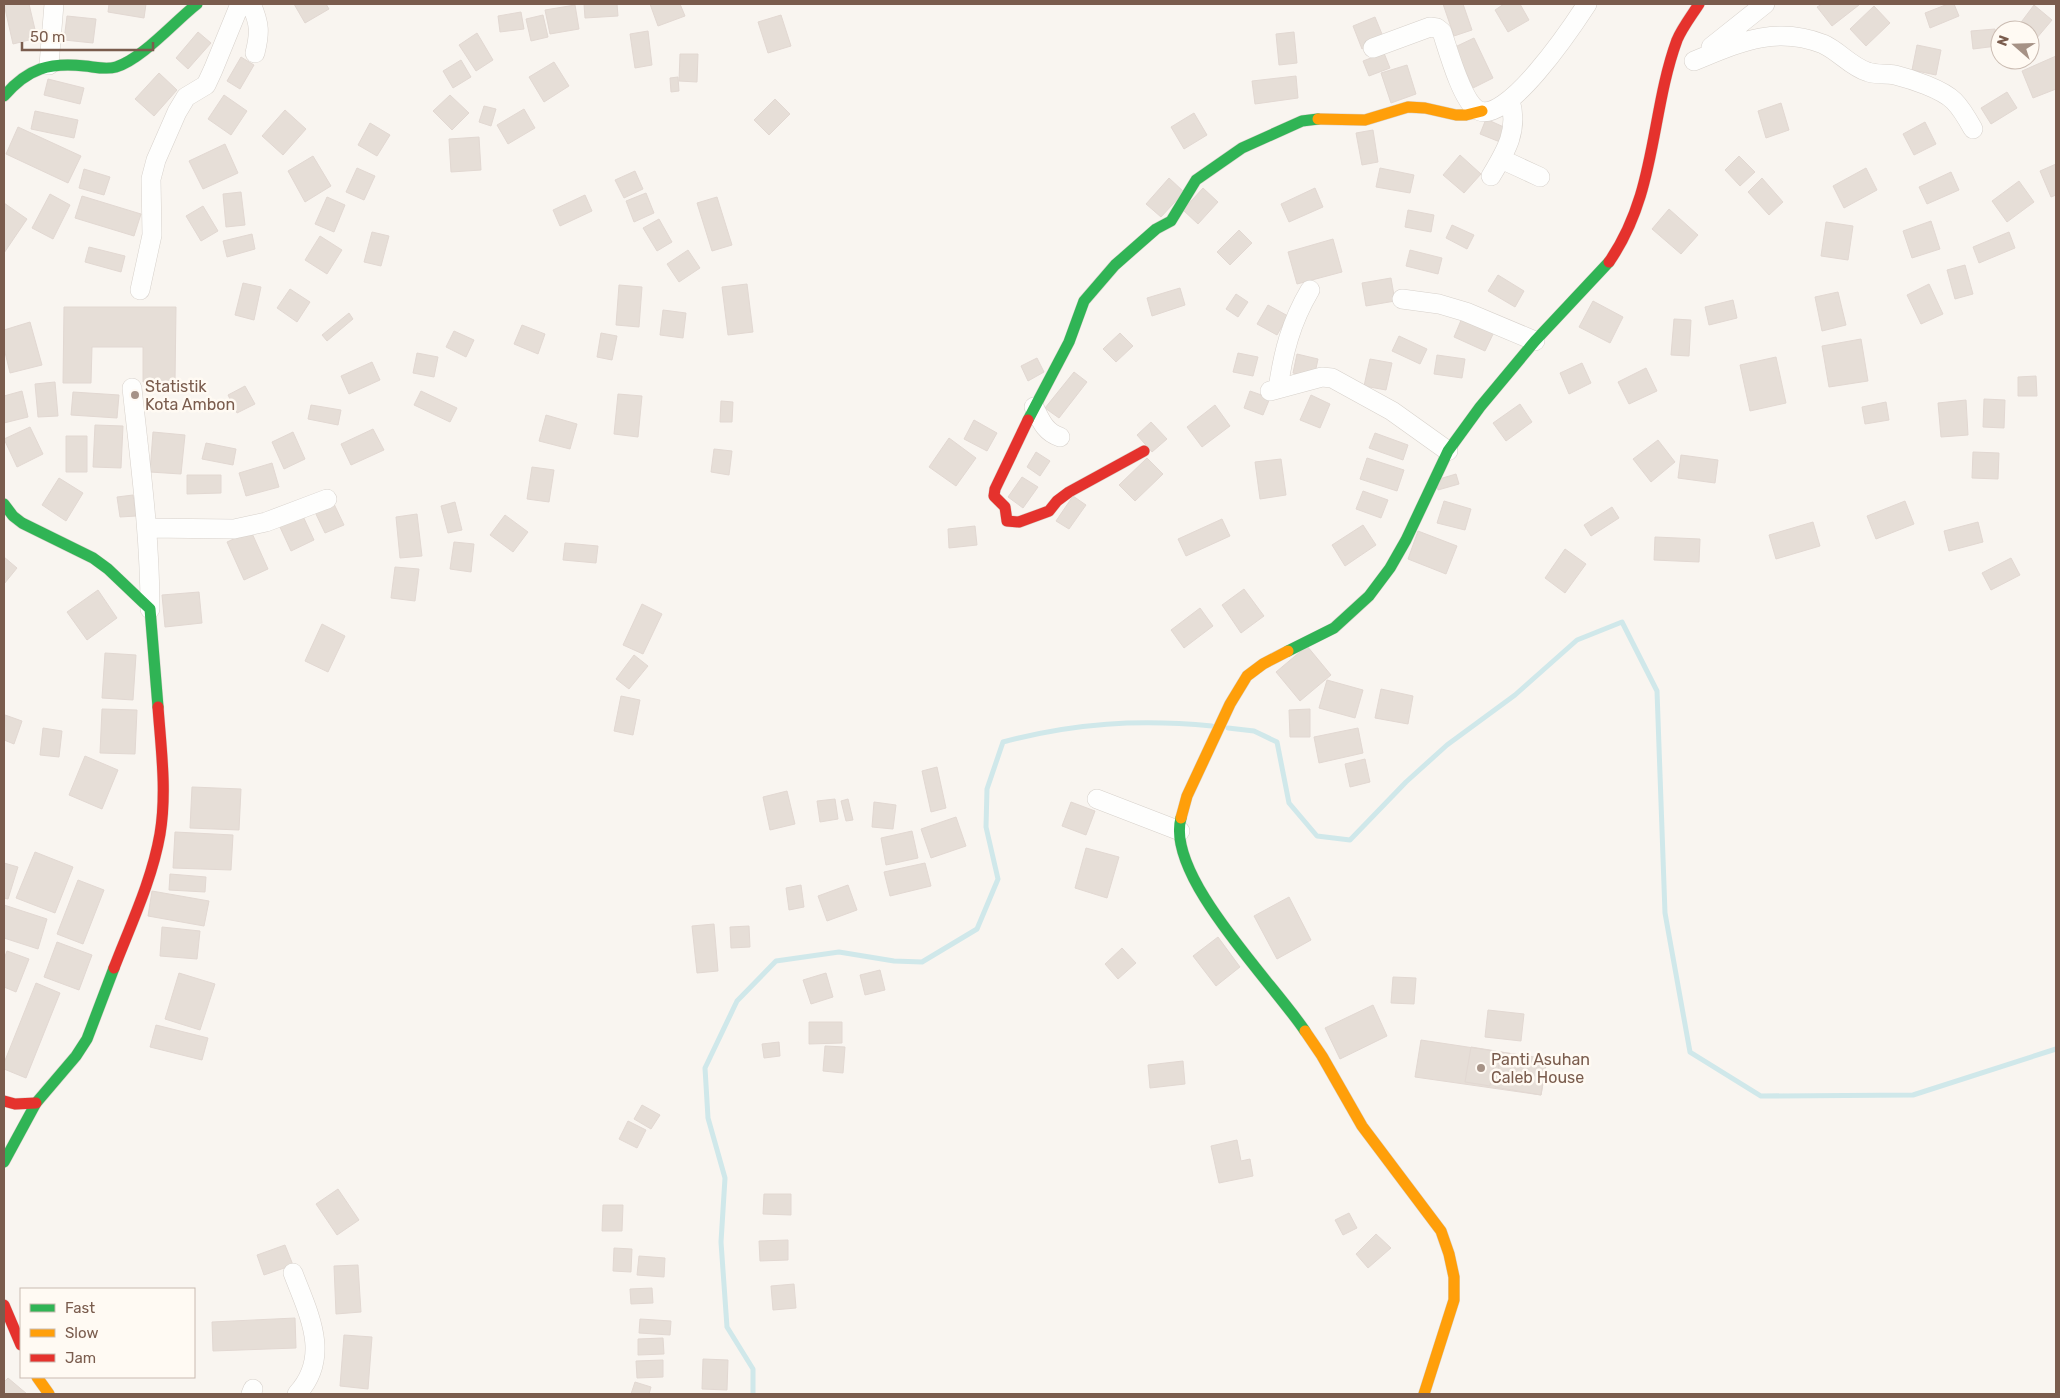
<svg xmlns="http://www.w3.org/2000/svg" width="2060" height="1398" viewBox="0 0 2060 1398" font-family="Rubik,sans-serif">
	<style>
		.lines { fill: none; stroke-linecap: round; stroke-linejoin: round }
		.stream { stroke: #d0e8ea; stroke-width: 5 }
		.building { fill: #e6ded7; stroke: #e2d8d2 }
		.street-casing { stroke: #d7d1cb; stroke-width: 20 }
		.fast-casing { stroke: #d9d2cb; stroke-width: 12 }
		.slow-casing { stroke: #d9d2cb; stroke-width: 12 }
		.jam-casing { stroke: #d9d2cb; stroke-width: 12 }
		.street { stroke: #fefefd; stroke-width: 19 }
		.fast { stroke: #30b455; stroke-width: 11 }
		.slow { stroke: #ff9f0a; stroke-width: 11 }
		.jam { stroke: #e5322d; stroke-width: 11 }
		.poi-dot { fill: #a69286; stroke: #fffaf3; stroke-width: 2 }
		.labels { text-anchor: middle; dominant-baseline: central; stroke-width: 5; stroke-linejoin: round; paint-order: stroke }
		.poi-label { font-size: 16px; fill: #7a5c4d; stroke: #fffaf3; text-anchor: start }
	</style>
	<rect width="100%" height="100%" fill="#f9f5f0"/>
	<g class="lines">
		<path class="stream" d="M1228,728L1254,731L1277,742L1289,803L1317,836L1350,840L1406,782L1447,745L1515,695L1577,640L1622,622L1657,691L1665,913L1690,1052L1761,1096L1913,1095L2056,1049
			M753,1394V1369L727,1327L721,1242L725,1178L708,1118L705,1068L737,1001L776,961L839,952L894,961L922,962L977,929L998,879L986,827L987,789L1003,742C1074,723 1139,719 1212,726"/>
	</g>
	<path class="building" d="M4,4H29L37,38L13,44Z
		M109,4H146L144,18L108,12Z
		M294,4H326L329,9L305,23Z
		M584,4H617L618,16L585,18Z
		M650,4H680L685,16L658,26Z
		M1443,4H1463L1472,30L1454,36Z
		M1504,4H1520L1529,20L1508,32L1495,10Z
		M1822,4H1858L1859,5L1832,26L1817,7Z
		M1948,4H1954L1959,16L1930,28L1925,13Z
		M575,5L579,29L550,34L545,10Z
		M2034,5L2052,20L2036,39L2030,34V30H2025L2019,25Z
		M1874,6L1890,23L1866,46L1850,29Z
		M521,12L524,29L500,32L498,16Z
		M543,15L548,37L531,41L526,19Z
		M781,15L791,46L768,53L758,22Z
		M67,16L96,19L93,43L64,40Z
		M1375,17L1384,39L1362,49L1353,26Z
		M1995,29L1997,46L1973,49L1971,31Z
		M648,31L652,65L635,68L630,34Z
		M198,32L211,43L188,69L176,58Z
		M1294,32L1297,63L1279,65L1276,34Z
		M477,33L493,60L476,71L459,45Z
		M1474,38L1493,78L1473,88L1455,47Z
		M1917,45L1941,50L1936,75L1912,70Z
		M1384,53L1390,68L1369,76L1363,61Z
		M680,54H698L697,82L679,81Z
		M2056,56V89L2033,98L2022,71Z
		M241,57L254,65L240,89L227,81Z
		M461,60L471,77L453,88L443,71Z
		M554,62L569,86L544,102L529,77Z
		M1407,65L1416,94L1391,103L1381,73Z
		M159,73L177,90L154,116L135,99Z
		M1296,76L1298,98L1255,104L1252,81Z
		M678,77L679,91L671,92L670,78Z
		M48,79L84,88L80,104L44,95Z
		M2007,92L2017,108L1991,124L1981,108Z
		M224,95L247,111L231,135L208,119Z
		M450,95L469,113L452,130L433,111Z
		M775,99L790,114L769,135L754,120Z
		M1781,103L1789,130L1766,138L1758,111Z
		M484,106L496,109L491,126L479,122Z
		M524,109L535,128L508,144L497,125Z
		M285,110L306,129L283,155L262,136Z
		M35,111L78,120L74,138L31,129Z
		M1194,113L1207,135L1184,149L1171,127Z
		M1486,119L1506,128L1500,142L1480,134Z
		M1925,122L1936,144L1914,155L1903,134Z
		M370,123L390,135L377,156L358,145Z
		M18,127L81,156L68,183L6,154Z
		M1373,130L1378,162L1362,165L1356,133Z
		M479,137L481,170L451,172L449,139Z
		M225,144L238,173L203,189L189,161Z
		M1460,155L1481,174L1464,193L1443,175Z
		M313,156L331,186L305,202L288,171Z
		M1739,156L1755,172L1740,186L1725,170Z
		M2056,164V195L2051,197L2040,171Z
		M357,168L375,176L364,200L346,192Z
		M1380,168L1414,175L1410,193L1376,187Z
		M1866,168L1877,190L1844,208L1833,186Z
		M84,169L110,177L104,195L79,188Z
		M635,171L643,189L624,198L615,180Z
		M1951,172L1959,190L1927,204L1919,187Z
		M1169,178L1184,192L1161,217L1146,204Z
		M1762,178L1783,202L1769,215L1748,192Z
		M2019,181L2034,202L2007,222L1992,201Z
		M1203,188L1218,202L1198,224L1183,210Z
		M1315,188L1323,207L1289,222L1281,204Z
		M241,192L245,225L226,227L223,194Z
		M646,193L654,213L634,222L626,201Z
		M50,194L70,205L53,239L32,228Z
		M585,195L592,211L560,226L553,210Z
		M82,196L141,214L134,236L75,218Z
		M327,197L345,205L334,232L315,224Z
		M717,197L732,245L712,251L697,203Z
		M4,203L27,219L4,253Z
		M203,206L218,231L201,241L186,216Z
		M1669,209L1698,235L1681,254L1652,229Z
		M1408,210L1434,215L1431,232L1405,227Z
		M659,219L672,242L657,251L643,228Z
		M1931,221L1940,249L1912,258L1903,231Z
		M1826,222L1853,226L1848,260L1821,256Z
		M1452,225L1474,235L1467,249L1446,238Z
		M1239,230L1252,243L1230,265L1217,252Z
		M372,232L389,236L381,266L364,262Z
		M2009,232L2015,248L1979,263L1973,247Z
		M252,234L255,249L227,257L223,241Z
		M320,236L342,250L327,274L305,260Z
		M1333,239L1342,272L1297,284L1288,252Z
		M89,247L125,256L121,272L85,262Z
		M688,250L700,268L679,282L667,264Z
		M1410,250L1442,258L1438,274L1406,266Z
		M1965,265L1973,294L1955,299L1947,270Z
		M1498,275L1524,291L1515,307L1488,291Z
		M1391,278L1395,301L1366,306L1362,283Z
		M243,283L261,287L254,320L235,315Z
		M747,284L753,332L728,335L722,287Z
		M1929,284L1943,314L1921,324L1907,295Z
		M619,285L642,287L639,327L616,325Z
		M1180,288L1185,305L1152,316L1147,298Z
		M290,289L310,302L297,322L277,308Z
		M1838,292L1846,325L1822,331L1815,297Z
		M1236,294L1248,302L1238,317L1226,309Z
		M1733,300L1737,318L1709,325L1705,307Z
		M1593,301L1623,317L1610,343L1579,327Z
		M1268,305L1288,316L1277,335L1257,324Z
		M64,307H176L175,382H143V347H92L91,383H63Z
		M663,310L686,313L683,338L660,335Z
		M349,313L353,319L327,341L322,335Z
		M1462,318L1494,332L1485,351L1454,337Z
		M1674,319L1691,320L1689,356L1671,355Z
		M30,322L42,365L10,373L4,348V330Z
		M522,325L545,334L538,354L514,344Z
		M454,331L474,340L466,357L446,347Z
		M601,333L617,336L612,360L597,357Z
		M1120,333L1133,346L1116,362L1103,349Z
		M1399,336L1427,349L1420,364L1392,351Z
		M1861,339L1868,381L1829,387L1822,346Z
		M417,353L438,357L434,377L413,373Z
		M1238,353L1258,357L1253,376L1233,372Z
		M1297,354L1318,359L1314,378L1293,373Z
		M1437,355L1465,359L1462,378L1434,374Z
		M1776,357L1786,403L1750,411L1740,365Z
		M1037,358L1044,372L1028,381L1021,366Z
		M1370,359L1392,363L1386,390L1364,386Z
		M372,362L380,380L349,394L341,376Z
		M1582,363L1591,383L1569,394L1560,373Z
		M1646,368L1657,391L1629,404L1618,382Z
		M1074,372L1087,382L1059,418L1045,408Z
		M2036,376L2037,396H2018V377Z
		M55,382L58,416L38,417L35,384Z
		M245,386L255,404L237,413L228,395Z
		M22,391L28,417L4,423V396Z
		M421,391L457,408L450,422L414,405Z
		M1250,391L1270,398L1263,415L1244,408Z
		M73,392L119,395L117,418L71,415Z
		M618,394L642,396L638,437L614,434Z
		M1311,395L1330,404L1320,428L1300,420Z
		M1984,399L2005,400L2004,428L1983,427Z
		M1966,400L1968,435L1941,437L1938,403Z
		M721,401L733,402L732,422H720Z
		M1886,402L1889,420L1865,424L1862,407Z
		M1520,404L1532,422L1506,441L1493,423Z
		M311,405L341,410L338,425L308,419Z
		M1215,405L1230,426L1202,447L1187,427Z
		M546,415L577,424L570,449L539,441Z
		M974,420L997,433L987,451L964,439Z
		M1151,422L1167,439L1152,452L1137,435Z
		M95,425L123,426L121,468L93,467Z
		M30,427L43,454L17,467L4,439Z
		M373,429L384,450L351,465L341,444Z
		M153,432L185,435L181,474L150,472Z
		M293,432L305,459L284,469L272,442Z
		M1375,433L1408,445L1403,460L1369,448Z
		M66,436H87V472H66Z
		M949,438L976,458L956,486L929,467Z
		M1658,440L1675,462L1651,482L1633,459Z
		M206,443L236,449L233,465L202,459Z
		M714,449L732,451L729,475L711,472Z
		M1036,452L1050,461L1040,476L1027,467Z
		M1973,452L1999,453L1998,479L1972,478Z
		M1681,455L1718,460L1715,483L1678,478Z
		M1147,458L1163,474L1135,501L1119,485Z
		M1367,458L1404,470L1397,491L1360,479Z
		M1281,459L1286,495L1260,499L1255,462Z
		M272,463L279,487L246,496L239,473Z
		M532,467L554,470L549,502L527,499Z
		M1456,474L1459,484L1438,490L1436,480Z
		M187,475H221V493L187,494Z
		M1022,477L1038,487L1023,508L1008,497Z
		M59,478L83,493L66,521L42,505Z
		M1363,491L1388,500L1381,518L1356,509Z
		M133,495L136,516L120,517L117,497Z
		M1073,496L1086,505L1069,529L1056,521Z
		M1444,501L1471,509L1465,530L1437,523Z
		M1905,501L1914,524L1876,539L1867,516Z
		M455,502L462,530L448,533L441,506Z
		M334,504L344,525L325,533L315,512Z
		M1612,507L1619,518L1591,536L1584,525Z
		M302,514L314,540L291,551L279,525Z
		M417,514L422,556L400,558L396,517Z
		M505,515L528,532L513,552L490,535Z
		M1222,519L1230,536L1186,556L1178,539Z
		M1813,522L1820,546L1776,559L1769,535Z
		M1978,522L1983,542L1949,551L1944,531Z
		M1363,525L1376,545L1345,566L1332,545Z
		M975,526L977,545L949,548L948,529Z
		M251,531L268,569L244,580L227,542Z
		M1418,531L1457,546L1446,574L1408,559Z
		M1655,537L1700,539L1699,562L1654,560Z
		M454,542L474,544L471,572L450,569Z
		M565,543L598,546L596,563L563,560Z
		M1565,549L1586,564L1565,593L1545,578Z
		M4,557L17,568L4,584Z
		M2011,558L2020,575L1991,590L1982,573Z
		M395,567L419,569L415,601L391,598Z
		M1244,589L1264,616L1241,633L1222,605Z
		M98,590L117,618L87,640L67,612Z
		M199,592L202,623L165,627L162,595Z
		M642,604L662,614L643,654L623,645Z
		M1200,608L1213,626L1184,648L1171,630Z
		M322,624L345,636L328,672L305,661Z
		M1307,646L1331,675L1300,701L1276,672Z
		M105,653L136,655L133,700L102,698Z
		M634,655L648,666L629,689L616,679Z
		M1327,680L1363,690L1355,718L1319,708Z
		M1381,689L1413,696L1408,724L1375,718Z
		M621,696L640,700L633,735L614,731Z
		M102,709L137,710L135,754L100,753Z
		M1310,709V737H1290L1289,710Z
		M5,715L22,721L14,744L4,740Z
		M43,728L62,731L59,757L40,755Z
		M1358,728L1363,753L1319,763L1314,737Z
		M85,756L118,770L102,809L69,795Z
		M1365,759L1370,782L1350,787L1345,764Z
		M937,767L946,808L931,812L922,771Z
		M192,787L241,789L239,830L190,828Z
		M787,791L795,824L770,830L763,797Z
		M835,799L838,819L820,822L817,801Z
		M848,799L853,820L846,821L841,801Z
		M874,802L896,805L893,829L872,827Z
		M1071,802L1095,811L1086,835L1062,826Z
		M956,817L966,846L931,858L921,829Z
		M912,831L918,858L886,865L881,838Z
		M175,832L233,835L231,870L173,868Z
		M1086,848L1119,857L1107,898L1075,888Z
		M35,852L73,867L55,913L16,898Z
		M4,863L18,867L8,899L4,898Z
		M925,863L931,886L890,896L884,872Z
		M170,874L206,877L205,892L169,890Z
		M78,880L104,890L83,944L57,934Z
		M801,885L804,907L789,910L786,888Z
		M848,885L857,910L827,921L818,896Z
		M152,891L209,901L204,926L148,916Z
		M1289,897L1311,940L1277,959L1254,916Z
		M4,905L47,919L38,949L4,938Z
		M714,924L718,971L697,973L692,926Z
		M749,926L750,947L731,948L730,927Z
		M162,927L200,931L197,959L160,956Z
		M1218,937L1240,967L1216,986L1193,956Z
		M57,942L92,955L79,990L44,977Z
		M1122,948L1136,963L1118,979L1105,964Z
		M7,951L29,959L16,992L4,987V959Z
		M880,970L885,990L865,995L860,975Z
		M179,973L215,984L200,1030L165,1019Z
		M826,973L833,997L811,1004L803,980Z
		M1393,977L1416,978L1414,1004L1391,1003Z
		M36,983L60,993L26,1078L4,1069V1063Z
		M1373,1005L1387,1036L1340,1059L1325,1028Z
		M1488,1010L1524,1014L1521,1041L1485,1037Z
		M809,1022H842V1043L809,1044Z
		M156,1025L208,1038L202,1060L150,1047Z
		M1421,1040L1547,1059L1541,1095L1415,1077Z
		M779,1042L780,1056L764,1058L762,1044Z
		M825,1046L845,1047L843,1073L823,1071Z
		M1471,1047L1496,1051L1490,1086L1465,1082Z
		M1501,1052L1547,1059L1541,1095L1495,1087Z
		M1183,1061L1185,1084L1150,1088L1148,1065Z
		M642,1105L660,1115L651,1129L634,1119Z
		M628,1121L646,1130L637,1148L619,1139Z
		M1237,1140L1241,1161L1250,1159L1253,1176L1219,1183L1211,1146Z
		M338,1189L359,1220L337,1235L316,1204Z
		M764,1194H791V1215L763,1214Z
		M603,1205H623L622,1231H602Z
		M1349,1213L1357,1228L1343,1235L1335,1220Z
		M1376,1234L1391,1248L1368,1268L1356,1254Z
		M788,1240V1260L760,1261L759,1241Z
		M285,1245L293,1265L264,1275L257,1255Z
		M614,1248L632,1249L631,1272L613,1271Z
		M639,1256L665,1258L664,1277L637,1275Z
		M358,1265L361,1312L336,1314L334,1266Z
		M794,1284L796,1308L773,1310L771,1286Z
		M652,1288L653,1303L631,1304L630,1289Z
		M295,1318L296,1348L213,1351L212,1322Z
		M640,1319L671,1321L670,1335L639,1333Z
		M344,1335L372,1337L368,1389L340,1386Z
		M663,1338L664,1354L638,1355V1339Z
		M703,1359L728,1360L727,1390L702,1389Z
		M663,1360V1377L637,1378L636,1361Z
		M8,1378L27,1394H4V1382Z
		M635,1382L651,1387L649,1394H631Z"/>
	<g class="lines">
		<defs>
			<path id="street" d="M251,4C260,24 260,33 255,53
				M1711,47L1765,4
				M1373,48L1430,27L1437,28L1442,32C1448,50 1461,98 1476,109C1504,130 1574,24 1587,4
				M1694,61C1738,43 1775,25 1823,44C1839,51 1851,67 1868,72C1876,75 1886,73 1895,75C1911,79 1942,89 1954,101C1962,109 1968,120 1973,129
				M49,65L54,4
				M1501,159L1540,177
				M1491,176C1506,151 1519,130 1510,100
				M140,290L152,235L151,179L156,160L177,112L186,97L206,85L213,70L240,4
				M1402,299L1439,304L1466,312L1535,341
				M132,388C140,462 150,535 150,609
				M1278,389C1283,353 1291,322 1310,290
				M1270,391L1322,377L1332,378L1392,411L1448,451
				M1034,407C1041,421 1045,432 1060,437
				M147,528L234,529L266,522L327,499
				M1097,799L1180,831
				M293,1273C308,1313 332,1356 297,1394
				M251,1394L253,1389"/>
			<path id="fast" d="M4,96C28,68 50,62 85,66C95,67 106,70 116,67C142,59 174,22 197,4
				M1028,420L1069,342L1084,301L1115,265L1156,229L1171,221L1196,180L1242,148L1302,121L1318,119
				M4,504L13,516L22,523L93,558L108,569L150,609L158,707
				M1288,651L1334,628L1369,596L1390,568L1406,540L1448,451L1480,407L1535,341L1609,262
				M1181,818C1165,876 1274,984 1305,1031
				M4,1162L36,1103L76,1056L87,1039L114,968"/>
			<path id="slow" d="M1318,119L1365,120L1408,107L1425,108L1456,115H1466L1482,111
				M1181,818L1187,796L1230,704L1247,676L1263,664L1288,651
				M1305,1031L1322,1056L1362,1126L1441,1231L1449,1254L1454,1277V1300L1424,1394
				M37,1377L49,1394"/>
			<path id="jam" d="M1609,262C1657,193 1650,114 1677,40C1682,28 1692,15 1699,4
				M1028,420L995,489L994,496L1005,507L1007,521L1019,522L1049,511L1057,501L1069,492L1144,451
				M114,968C131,924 152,880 160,834C167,792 161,749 158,707
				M4,1101L15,1104L36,1103
				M4,1305L21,1345"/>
		</defs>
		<use href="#street" class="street-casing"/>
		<use href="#fast" class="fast-casing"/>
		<use href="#slow" class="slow-casing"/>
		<use href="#jam" class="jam-casing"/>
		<use href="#street" class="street"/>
		<use href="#fast" class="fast"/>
		<use href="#slow" class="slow"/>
		<use href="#jam" class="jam"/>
	</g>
	<g class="poi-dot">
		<circle cx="135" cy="395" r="5"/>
		<circle cx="1481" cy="1068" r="5"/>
	</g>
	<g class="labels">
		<g class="poi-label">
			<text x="145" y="386">Statistik<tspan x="145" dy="18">Kota Ambon</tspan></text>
			<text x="1491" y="1059">Panti Asuhan<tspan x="1491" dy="18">Caleb House</tspan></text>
		</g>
	</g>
	<rect width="2060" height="1398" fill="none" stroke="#7a5c4d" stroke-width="10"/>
	<rect x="20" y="1288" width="175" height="90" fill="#fffaf3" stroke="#cabbb1"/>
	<rect x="30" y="1304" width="25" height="8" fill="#30b455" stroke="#cabbb1"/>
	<text x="65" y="1313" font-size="15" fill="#7a5c4d">Fast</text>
	<rect x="30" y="1329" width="25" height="8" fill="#ff9f0a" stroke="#cabbb1"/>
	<text x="65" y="1338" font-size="15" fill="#7a5c4d">Slow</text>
	<rect x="30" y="1354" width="25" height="8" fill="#e5322d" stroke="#cabbb1"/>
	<text x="65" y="1363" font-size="15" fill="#7a5c4d">Jam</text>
	<g transform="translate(2015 45) rotate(290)"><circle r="24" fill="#fffaf3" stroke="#cabbb1"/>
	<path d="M0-4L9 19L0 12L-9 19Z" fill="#a69286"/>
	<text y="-8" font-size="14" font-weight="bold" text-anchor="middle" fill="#7a5c4d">N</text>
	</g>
	<path d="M22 42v8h131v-8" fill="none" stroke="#7a5c4d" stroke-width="2.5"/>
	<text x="30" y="42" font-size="15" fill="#7a5c4d" stroke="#fffaf3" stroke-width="4" paint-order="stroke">50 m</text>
</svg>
